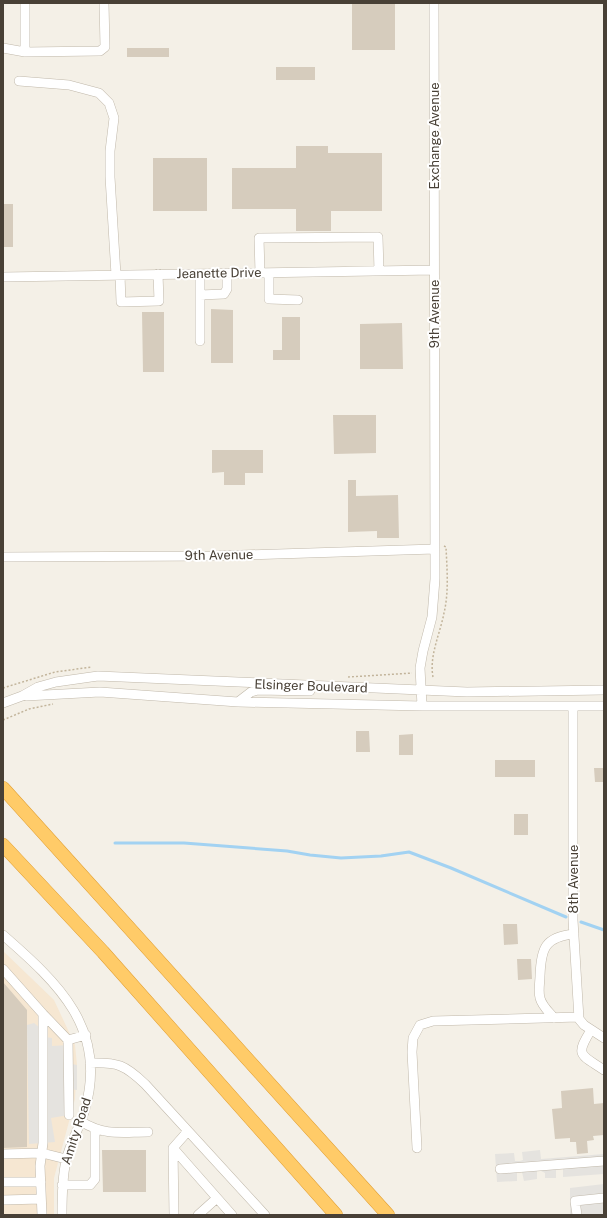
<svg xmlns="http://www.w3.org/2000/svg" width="607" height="1218" viewBox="0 0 607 1218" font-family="'Public Sans',sans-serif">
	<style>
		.commercial { fill: #f6e7d2 }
		.parking { fill: #e5e3df }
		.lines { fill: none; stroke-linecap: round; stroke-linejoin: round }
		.stream { stroke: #a2d2f2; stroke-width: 3 }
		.building { fill: #d6ccbd }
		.minor-casing { stroke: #c0b8aa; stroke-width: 10 }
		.highway-casing { stroke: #e19f34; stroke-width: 14 }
		.path { stroke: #c2b49b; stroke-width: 1.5; stroke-dasharray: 2 2; stroke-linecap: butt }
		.minor { stroke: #fff; stroke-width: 9 }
		.highway { stroke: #ffcb68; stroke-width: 13 }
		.labels { text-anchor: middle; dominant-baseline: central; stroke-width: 4; stroke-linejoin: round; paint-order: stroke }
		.street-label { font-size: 13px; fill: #484036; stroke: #fff }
	</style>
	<rect width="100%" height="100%" fill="#f4f0e7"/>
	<path class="commercial" d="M3,951L54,1000L75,1045L77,1065L75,1099L54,1178V1215H3Z"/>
	<path class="parking" d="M34,1023L45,1032V1037L52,1038V1046L70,1045L72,1064L77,1065V1090L67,1089L69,1115L51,1118L55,1142L29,1144L27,1025Z
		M540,1150L541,1159L604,1154V1174L563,1177V1169L561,1168L556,1170V1178H545V1173L541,1171H537V1179L524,1181L522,1172H517V1181L497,1182L495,1154L514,1153L515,1161H520L523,1160L522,1152Z
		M604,1184V1215H570V1188Z"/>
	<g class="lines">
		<path class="stream" d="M115,843H184L287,851L310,855L341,858L381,856L409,852L451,868L566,917
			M581,922L604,930"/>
	</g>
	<path class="building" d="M352,3H395V50H352Z
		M127,48H169V57H127Z
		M276,67H315V80H276Z
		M296,146H328V153H382V211H331V231H296V209H232V168H296Z
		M153,158H207V211H153Z
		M3,204H13V247H3Z
		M211,309L233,310V363H211Z
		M142,312H164V372H143Z
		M282,317H300V360H273V350H282Z
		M402,323L403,369H360V324Z
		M333,415H376V453L334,454Z
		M212,450H263V473H245V485H224V472L212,473Z
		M348,480H356V496L398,495L399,538H377V531L348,532Z
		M356,731H369L370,752H356Z
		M413,734V755H399V735Z
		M495,760H535V777H495Z
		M594,768H604V782H595Z
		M514,814H528V835H514Z
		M503,924H517L518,944L504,945Z
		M517,959H531L532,979L518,980Z
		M3,982L27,1010V1147L3,1148Z
		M593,1088L594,1104L604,1103V1135L593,1136L594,1140L587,1141L588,1153L577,1154L576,1142H570V1138L555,1139L552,1109L562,1108L561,1091Z
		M102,1150H146V1192H103Z"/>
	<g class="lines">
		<defs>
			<path id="minor" d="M3,48L25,52L100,51L105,47L104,3
				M25,52V3
				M19,81L69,85L99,93L109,103L114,118L110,151V177L116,275
				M260,273L259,238L378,237L379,271
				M269,273V299L298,300
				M200,274V341
				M120,275L121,302L159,301L158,274
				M3,277L434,270
				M200,295L224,294L227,289V273
				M3,557L211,556L435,549
				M26,696L100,692L238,702L422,706H604
				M238,702L251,692L258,690L310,691
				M3,703L22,696L38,687L56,682L98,676L467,692L604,690
				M422,706L420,668L423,651L432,617L435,579L434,3
				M573,706V920L579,1019L584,1025L604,1038
				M3,935C58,983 108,1029 85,1109C80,1127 70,1143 66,1161C62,1178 62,1197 62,1215
				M3,969L43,1014V1143L40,1166L42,1215
				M43,1014L68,1040
				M554,1018C549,1012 542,1006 540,998C538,991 540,982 540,976C541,948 545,937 574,934
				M591,1030C575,1056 580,1054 604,1070
				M90,1063C118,1062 125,1065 145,1084L265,1215
				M69,1115L68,1040L86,1035
				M82,1122C105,1136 122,1132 148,1132
				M173,1148L232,1215
				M417,1148L412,1052L413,1038L420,1025L433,1021L579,1017
				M3,1154L42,1153L66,1159
				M500,1169L604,1161
				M3,1182H41
				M62,1185H90L95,1179V1130
				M3,1200L41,1199
				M174,1215L173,1148L188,1131
				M198,1215L217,1198
				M577,1215L575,1201L604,1198"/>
			<path id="highway" d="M3,788L388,1215
				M3,845L103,952L336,1215"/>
		</defs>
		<use href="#minor" class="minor-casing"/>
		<use href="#highway" class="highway-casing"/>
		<path class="path" d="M348,677L412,673
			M433,677C429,656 440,634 444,613C449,592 447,569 446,547L444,546
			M3,688L55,672L92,667
			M3,720L29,709L53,704"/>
		<use href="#minor" class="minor"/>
		<use href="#highway" class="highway"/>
	</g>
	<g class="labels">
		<g class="street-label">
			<text transform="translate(434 136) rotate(-90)">Exchange Avenue</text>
			<text transform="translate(219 273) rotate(-1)">Jeanette Drive</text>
			<text transform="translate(434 314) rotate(-90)">9th Avenue</text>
			<text transform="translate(219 555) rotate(-1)">9th Avenue</text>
			<text transform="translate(311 686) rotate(2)">Elsinger Boulevard</text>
			<text transform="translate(573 879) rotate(-90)">8th Avenue</text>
			<text transform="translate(76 1131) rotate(-72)">Amity Road</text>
		</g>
	</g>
	<rect width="607" height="1218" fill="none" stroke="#484036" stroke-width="8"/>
</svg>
